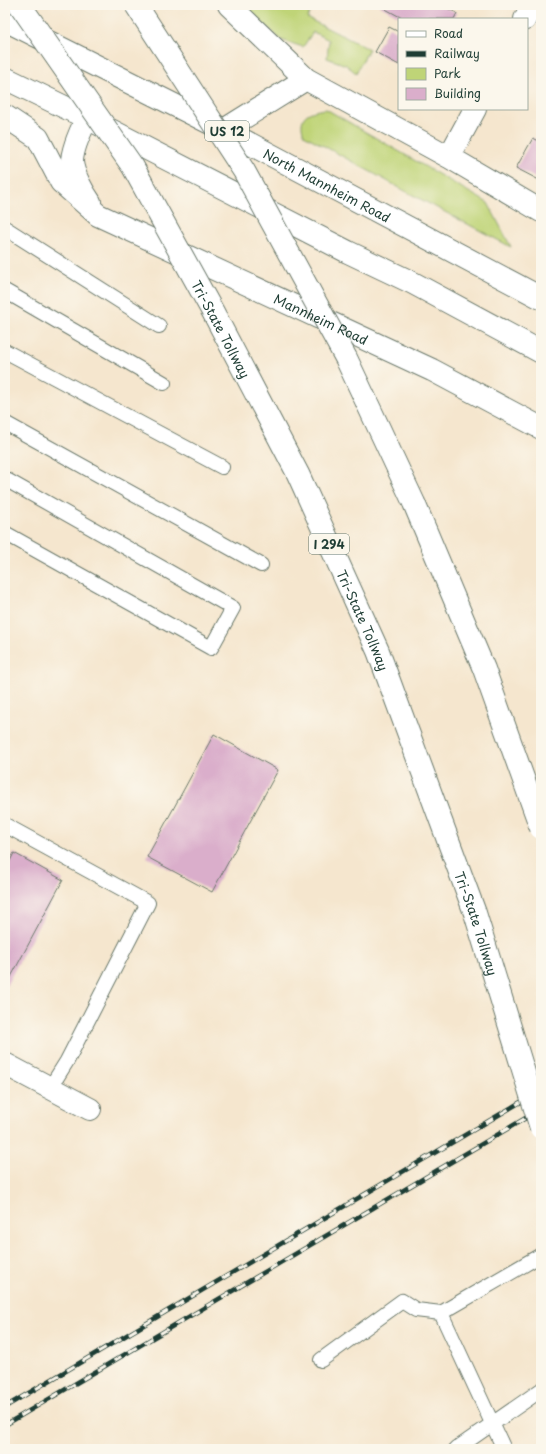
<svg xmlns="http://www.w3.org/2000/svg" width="546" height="1454" viewBox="0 0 546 1454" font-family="'Playpen Sans',sans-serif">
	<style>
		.green { fill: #bfd477; stroke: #6f8856 }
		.building { fill: #daaecb }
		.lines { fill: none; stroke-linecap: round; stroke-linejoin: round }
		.lane-casing { stroke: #6a786a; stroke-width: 16 }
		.street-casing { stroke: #6a786a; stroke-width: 24 }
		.secondary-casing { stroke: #6a786a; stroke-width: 24 }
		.primary-casing { stroke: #6a786a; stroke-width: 24 }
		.lane { stroke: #fff; stroke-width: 14 }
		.street { stroke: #fff; stroke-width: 22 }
		.secondary { stroke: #fff; stroke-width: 22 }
		.primary { stroke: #fff; stroke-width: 22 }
		.rail-casing { stroke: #1f3d34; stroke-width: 4.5 }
		.rail { stroke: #fbf7ec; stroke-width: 3; stroke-dasharray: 9; stroke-linecap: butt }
		.highway-bridge-casing { stroke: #6a786a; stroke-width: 24; stroke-linecap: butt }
		.highway-bridge { stroke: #fff; stroke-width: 22 }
		.labels { text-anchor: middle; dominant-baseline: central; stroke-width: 3; stroke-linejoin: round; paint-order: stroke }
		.shield { fill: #fbf7ec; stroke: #61756b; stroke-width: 1 }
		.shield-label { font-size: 12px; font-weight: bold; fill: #1f3d34 }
		.street-label { font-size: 13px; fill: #1f3d34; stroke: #fbf7ec }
	</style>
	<rect width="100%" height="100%" fill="#fbf7ec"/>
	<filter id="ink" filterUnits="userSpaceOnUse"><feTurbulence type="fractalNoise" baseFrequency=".025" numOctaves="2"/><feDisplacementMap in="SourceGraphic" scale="8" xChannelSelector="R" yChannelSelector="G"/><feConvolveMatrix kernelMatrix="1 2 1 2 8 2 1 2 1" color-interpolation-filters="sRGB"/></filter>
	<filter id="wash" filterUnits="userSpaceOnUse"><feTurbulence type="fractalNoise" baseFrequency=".012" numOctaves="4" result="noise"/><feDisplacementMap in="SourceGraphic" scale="16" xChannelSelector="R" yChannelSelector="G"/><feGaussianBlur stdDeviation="0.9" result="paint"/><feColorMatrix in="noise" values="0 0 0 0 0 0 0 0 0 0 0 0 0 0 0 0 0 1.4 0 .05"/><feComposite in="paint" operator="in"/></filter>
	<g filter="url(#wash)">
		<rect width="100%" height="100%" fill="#f5e6ce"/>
		<path class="green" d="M243,5H314L307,18L369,49L356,73L346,65L327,58L329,40L313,32L303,47L281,40Z
			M326,109L488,203L511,247L407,192L304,135C297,115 309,111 326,109Z"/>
		<g id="blocks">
			<path class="building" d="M378,5H441L457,13L454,19H404Z
				M389,27L399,32V65L375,52Z
				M533,138L541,142V181L516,168Z
				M214,734L278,770L212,892L147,857Z
				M14,853L63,880L5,988V871Z"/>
		</g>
	</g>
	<g filter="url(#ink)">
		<use href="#blocks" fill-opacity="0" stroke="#6a786a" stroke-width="1"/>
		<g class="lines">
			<defs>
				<path id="lane" d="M5,228L159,326
					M5,291L164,383
					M5,351L222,467
					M5,423L261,565
					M5,479L233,608L211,648L5,533
					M5,825L148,903L67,1061L50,1088
					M441,1313L504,1449
					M321,1360L402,1301L416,1310L441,1313L541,1255
					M456,1449L541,1390"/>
				<path id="street" d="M525,19L532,5
					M306,79L449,157L541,211
					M224,130L306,79L229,5
					M449,157L475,109
					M5,1064L90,1109"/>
				<g id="secondary">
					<path id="s1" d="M5,116L38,138L61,182L98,215L432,370L541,428"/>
					<path d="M87,118C81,130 72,149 72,162C73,174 83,192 90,202"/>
				</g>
				<g id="primary">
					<path id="s2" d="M5,20L224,130L541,298"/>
					<path d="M5,78L87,118L348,252L413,283L541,352"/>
				</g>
			</defs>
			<use href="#lane" class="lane-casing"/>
			<use href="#street" class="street-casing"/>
			<use href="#secondary" class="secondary-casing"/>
			<use href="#primary" class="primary-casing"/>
			<use href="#lane" class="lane"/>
			<use href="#street" class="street"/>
			<use href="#secondary" class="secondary"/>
			<use href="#primary" class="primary"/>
			<defs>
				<path id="rail" d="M5,1407L541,1090
					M5,1425L541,1109"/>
			</defs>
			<use href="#rail" class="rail-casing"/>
			<use href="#rail" class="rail"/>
			<defs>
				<g id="highway-bridge">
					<path id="s3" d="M20,5L133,167L213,312L298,474L378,651L475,913L541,1128"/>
					<path d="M136,5L244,171L346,358L414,503L484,669L541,828"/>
				</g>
			</defs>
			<use href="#highway-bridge" class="highway-bridge-casing"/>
			<use href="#highway-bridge" class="highway-bridge"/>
		</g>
	</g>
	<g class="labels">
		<g class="shield">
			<rect x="205" y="121" width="44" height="20" rx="3"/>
			<rect x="309" y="534" width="40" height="20" rx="3"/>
		</g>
		<g class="shield-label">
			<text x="227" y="131">US 12</text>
			<text x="329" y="544">I 294</text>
		</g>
		<g class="street-label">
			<text stroke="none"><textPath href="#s2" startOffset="362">North Mannheim Road</textPath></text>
			<text stroke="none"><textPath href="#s1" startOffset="385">Mannheim Road</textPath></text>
			<text stroke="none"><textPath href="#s3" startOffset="382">Tri-State Tollway</textPath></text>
			<text stroke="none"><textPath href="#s3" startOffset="706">Tri-State Tollway</textPath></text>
			<text stroke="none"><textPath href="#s3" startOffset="1030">Tri-State Tollway</textPath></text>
		</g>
	</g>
	<rect width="546" height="1454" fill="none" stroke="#fbf7ec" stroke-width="20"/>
	<rect x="398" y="18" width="130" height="92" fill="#fbf7ec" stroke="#a3ada2"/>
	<rect x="406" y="31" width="20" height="6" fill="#ffffff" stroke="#a3ada2"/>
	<text x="434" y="38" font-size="12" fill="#1f3d34">Road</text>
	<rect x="406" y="51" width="20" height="6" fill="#1f3d34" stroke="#a3ada2"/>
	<text x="434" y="58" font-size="12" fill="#1f3d34">Railway</text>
	<rect x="406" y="68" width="20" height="12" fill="#bfd477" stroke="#a3ada2"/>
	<text x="434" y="78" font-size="12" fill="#1f3d34">Park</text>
	<rect x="406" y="88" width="20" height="12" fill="#daaecb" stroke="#a3ada2"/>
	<text x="434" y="98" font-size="12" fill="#1f3d34">Building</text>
</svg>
